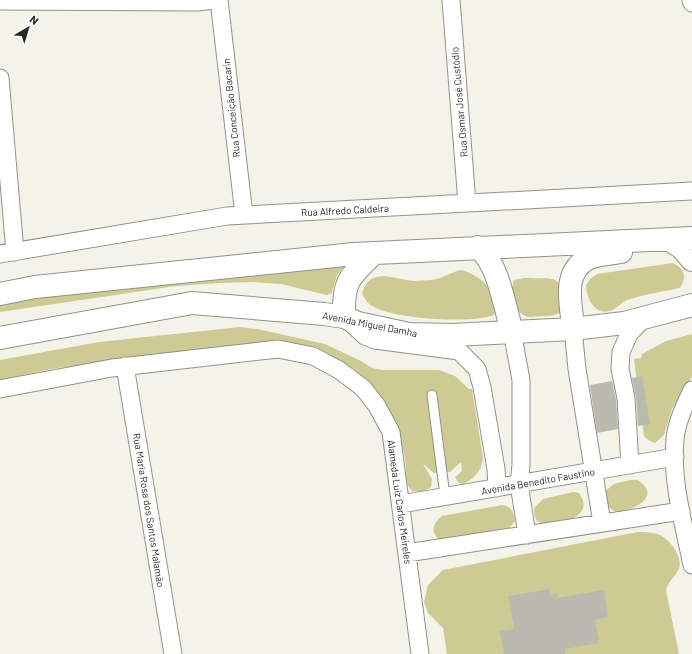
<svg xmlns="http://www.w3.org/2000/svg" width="692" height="654" viewBox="0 0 692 654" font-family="Barlow,sans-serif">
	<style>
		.green { fill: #cdca93 }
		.building { fill: #babab1 }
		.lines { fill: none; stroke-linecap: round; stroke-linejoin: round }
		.lane-casing { stroke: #929289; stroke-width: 11 }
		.street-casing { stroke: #929289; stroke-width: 19 }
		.secondary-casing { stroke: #929289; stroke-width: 24 }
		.lane { stroke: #fff; stroke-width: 9 }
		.street { stroke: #fff; stroke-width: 17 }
		.secondary { stroke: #fff; stroke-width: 22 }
		.labels { text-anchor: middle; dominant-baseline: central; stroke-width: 4; stroke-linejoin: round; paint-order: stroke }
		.street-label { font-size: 10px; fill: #272724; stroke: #fff }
	</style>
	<rect width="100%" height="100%" fill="#f3f3e9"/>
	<path class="green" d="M673,263C685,269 687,277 680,288C666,291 636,296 625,301C619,304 616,310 609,311C595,315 586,298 586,285L590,279L597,274Z
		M347,264L337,275L332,293L327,295L281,284L252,282L219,283L176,286L0,312V300Z
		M460,270C480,274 500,292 494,315C473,324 395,319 374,307C368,305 365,299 362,294C369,265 395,280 415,281C420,281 425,280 431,280C441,279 450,273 460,270Z
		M524,278C561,279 561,273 561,312C555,316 549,316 542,316C538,316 533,317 529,317C514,315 509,292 514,280Z
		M240,327L257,329L325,344L361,361L372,368L383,370H439L455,376L469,389H472L483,458C481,472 475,478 463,484L458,482L455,477L462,471L461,462L450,472L434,473L423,464L432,479L431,487L422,492L412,491C404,484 407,469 405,459C396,405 372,373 321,351L119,359L51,369L0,380V360L99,342Z
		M692,334V377L672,409L664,435L655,443L648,440L644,436L634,359L641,358L642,354L666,341Z
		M630,480H637C664,495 633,513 614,511L606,505L604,492L614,484Z
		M573,492L579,493C599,520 547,528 539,522C534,519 534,513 534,508L543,499Z
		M502,505C512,507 513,511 515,521L508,530L439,540C430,531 433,523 442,516Z
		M638,532C645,532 653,532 660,535C670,540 683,556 679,569C675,577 668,581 666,590L679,654H447L443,628L428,613L424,602L428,585L443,570Z"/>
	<path class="building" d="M642,376L650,424L638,426L636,397L632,378Z
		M612,381L616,399L618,429L597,433L590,385Z
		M550,589L551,595L557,593V598L604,590L608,617L595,620L599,643L565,649V654H504L500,631L514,629L508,596Z"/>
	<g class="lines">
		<defs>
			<path id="lane" d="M432,395L445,496"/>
			<path id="street" d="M219,0L244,215
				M451,0L467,203
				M691,0L692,3
				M0,1L197,2L214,0
				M0,78L15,252
				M0,254L227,216L692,191
				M349,321L365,336L375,340L459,351L477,369L482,387L496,469L497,488
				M573,329L577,369L602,523
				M512,331L521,380V465L519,484L527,535
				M125,366L173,654
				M0,389L112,368L278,349L313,356L339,370L363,388L377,406L391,432L420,654
				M692,390C685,405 676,423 675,440C671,481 684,525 692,565
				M630,465L626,398L620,369L621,352L629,334L644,318
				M401,504L675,457
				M407,553L681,511"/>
			<path id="secondary" d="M668,239L682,248L692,260
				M478,247C499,265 504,305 512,331
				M0,294L35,287L354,254L692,238
				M344,317C343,280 349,278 374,253
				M573,329C572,305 561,274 587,259C596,254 611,254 621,252
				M0,338L192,303L324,314L344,317L358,323L409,334L452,335L573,329L624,323L692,305"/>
		</defs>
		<use href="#lane" class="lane-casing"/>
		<use href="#street" class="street-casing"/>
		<use href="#secondary" class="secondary-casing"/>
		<use href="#lane" class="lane"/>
		<use href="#street" class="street"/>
		<use href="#secondary" class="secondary"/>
	</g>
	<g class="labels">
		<g class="street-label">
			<text transform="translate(459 102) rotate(-95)">Rua Osmar José Custódio</text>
			<text transform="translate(231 108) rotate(-96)">Rua Conceição Bacarin</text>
			<text transform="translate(345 210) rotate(-3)">Rua Alfredo Caldeira</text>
			<text transform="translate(370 324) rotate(11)">Avenida Miguel Damha</text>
			<text transform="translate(538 481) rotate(-10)">Avenida Benedito Faustino</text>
			<text transform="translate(400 502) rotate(82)">Alameda Luiz Carlos Meireles</text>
			<text transform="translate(149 510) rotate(81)">Rua Maria Rosa dos Santos Malamão</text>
		</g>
	</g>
	<g transform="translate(28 28) rotate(38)" stroke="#ffffff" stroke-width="3" paint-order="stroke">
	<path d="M0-3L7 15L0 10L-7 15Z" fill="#272724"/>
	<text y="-6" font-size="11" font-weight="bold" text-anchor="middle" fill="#272724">N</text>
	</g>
</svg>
